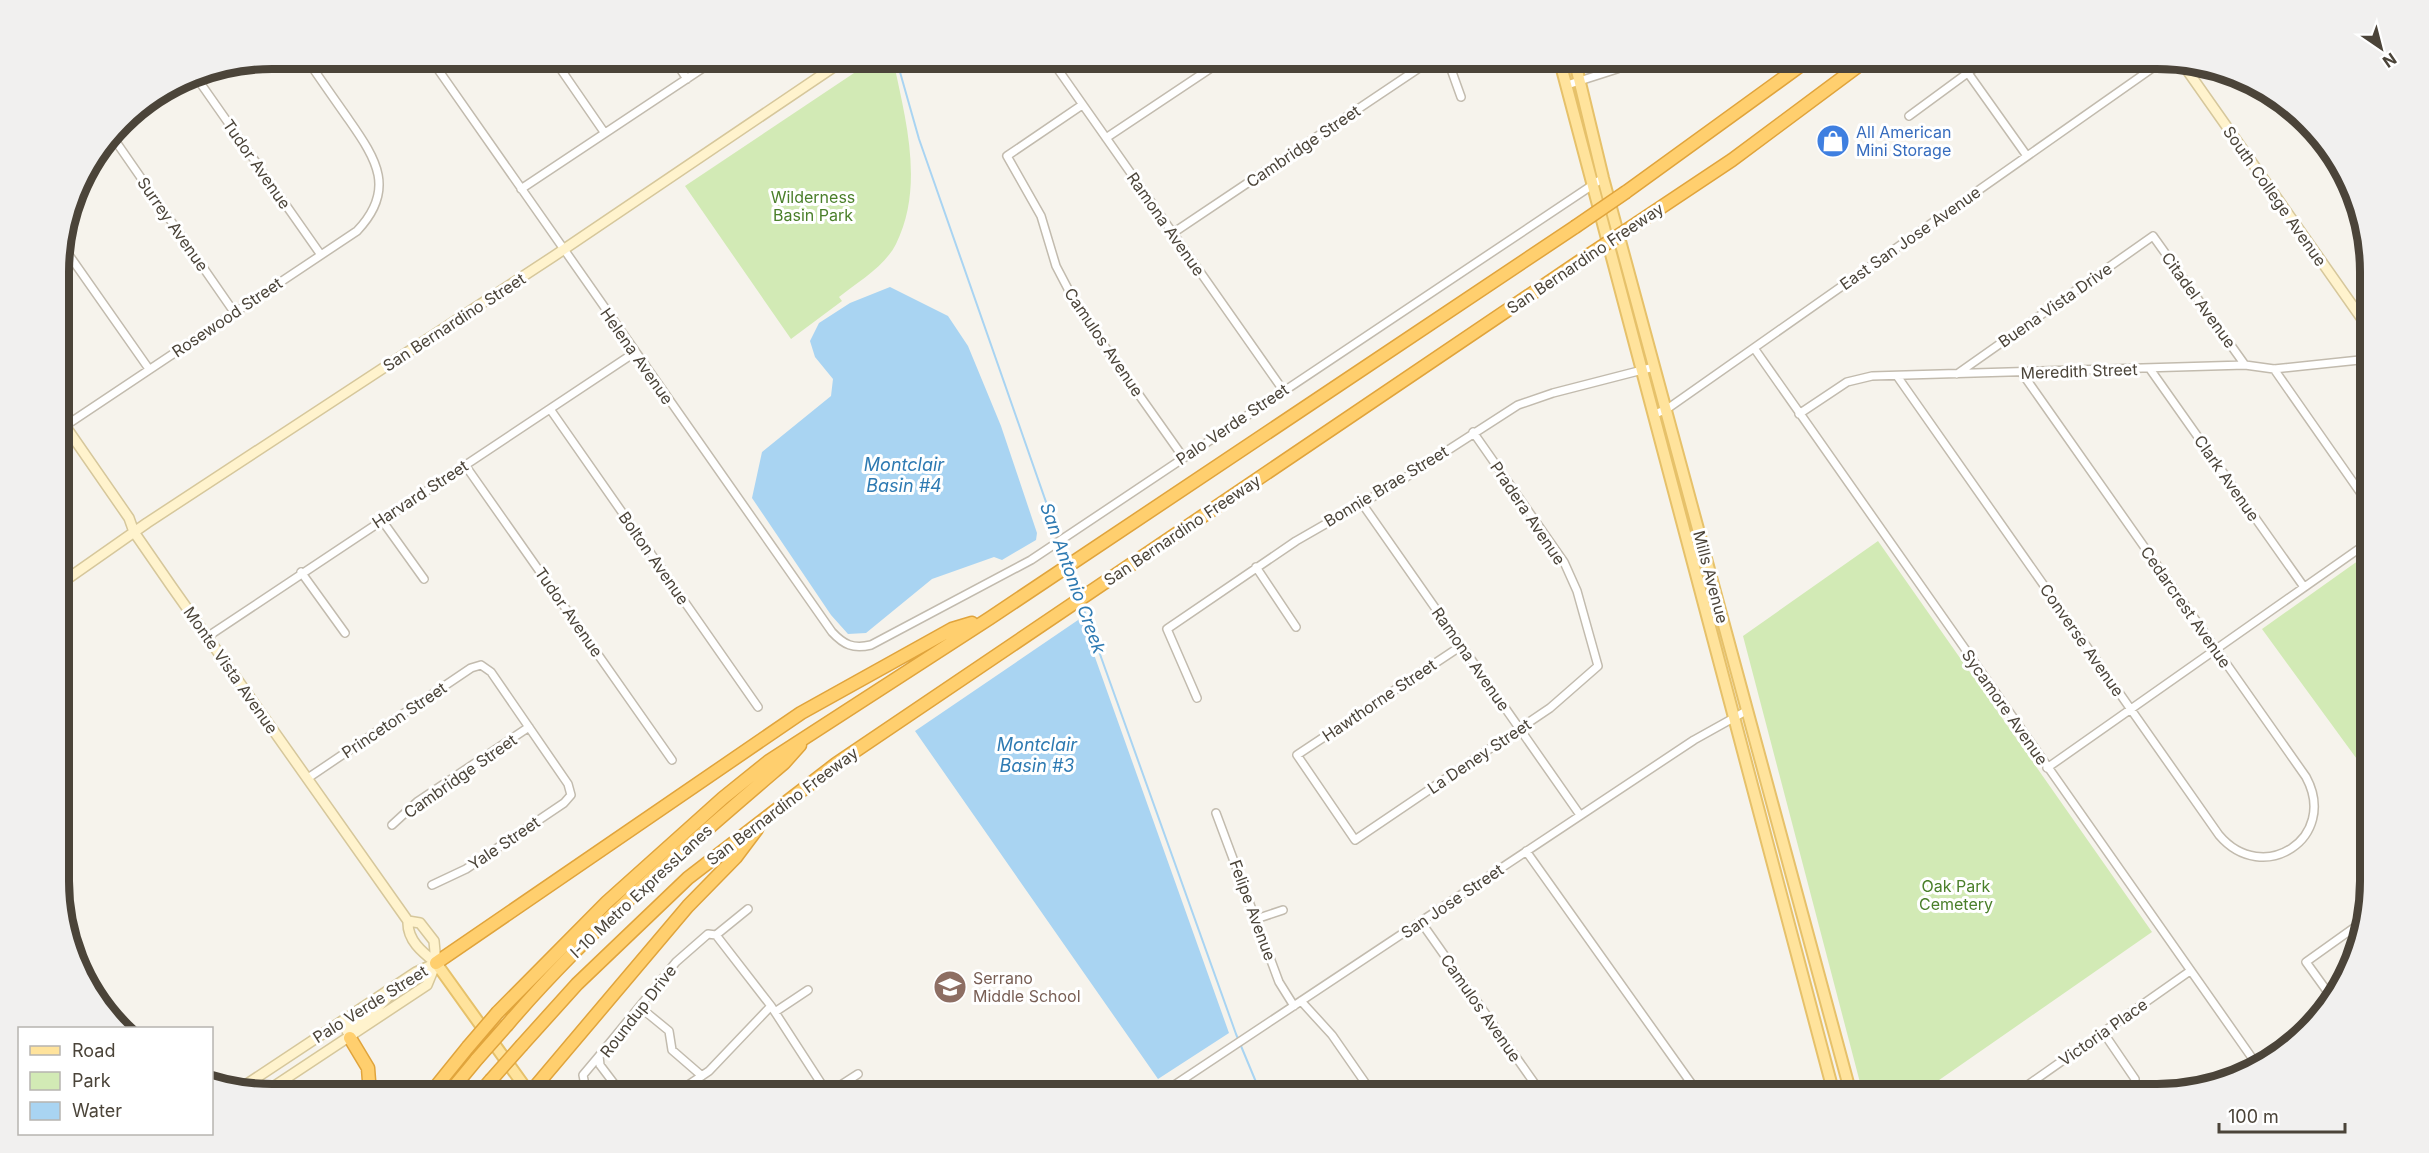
<svg xmlns="http://www.w3.org/2000/svg" width="2429" height="1153" viewBox="0 0 2429 1153" font-family="Inter,sans-serif">
	<style>
		.green { fill: #d2eab5 }
		.water { fill: #a9d4f2 }
		.lines { fill: none; stroke-linecap: round; stroke-linejoin: round }
		.stream { stroke: #a9d4f2; stroke-width: 2 }
		.street-casing { stroke: #c2bbae; stroke-width: 10 }
		.secondary-casing { stroke: #d6c79b; stroke-width: 12 }
		.primary-casing { stroke: #e6c16a; stroke-width: 14 }
		.highway-casing { stroke: #e0a43c; stroke-width: 15 }
		.street { stroke: #fff; stroke-width: 7 }
		.secondary { stroke: #fff3cd; stroke-width: 9 }
		.primary { stroke: #ffe39c; stroke-width: 10 }
		.highway { stroke: #ffcf6e; stroke-width: 12 }
		.highway-bridge-casing { stroke: #e0a43c; stroke-width: 15; stroke-linecap: butt }
		.highway-bridge { stroke: #ffcf6e; stroke-width: 12 }
		.labels { text-anchor: middle; dominant-baseline: central; stroke-width: 6; stroke-linejoin: round; paint-order: stroke }
		.shop-label { font-size: 16px; fill: #366cbe; stroke: #fff; text-anchor: start }
		.street-label { font-size: 16px; fill: #4b4439; stroke: #fff }
		.park-label { font-size: 16px; fill: #4a7f2a; stroke: #fff }
		.education-label { font-size: 16px; fill: #785e54; stroke: #fff; text-anchor: start }
		.water-label { font-size: 18px; font-style: italic; fill: #2e7ab2; stroke: #fff }
		.rim { fill: none; stroke: #4b4439; stroke-width: 8 }
	</style>
	<rect width="100%" height="100%" fill="#f6f3ec"/>
	<path class="green" d="M875,59H893C905,118 925,185 896,244C885,266 858,282 839,297L842,301L791,339L685,186Z
		M1878,541L2152,932L1919,1094H1863L1743,636Z
		M2369,553L2370,555V777L2262,629Z"/>
	<path class="water" d="M890,287L948,316L968,346L1001,426L1037,533L1036,540L1002,560L994,557L932,579L866,633L848,634L831,615L752,498L762,452L831,396L833,379L815,357L810,341L819,323L850,303Z
		M1081,618L1229,1033L1158,1079L915,731Z"/>
	<g class="lines">
		<path class="stream" d="M896,58L919,139L1067,562
			M1070,570L1079,596
			M1082,604L1236,1034L1261,1094"/>
		<defs>
			<path id="street" d="M430,58L832,632C844,645 853,649 871,645L1031,560L1603,178
				M553,58L604,132
				M673,58L687,79
				M1050,58L1283,390
				M1447,58L1461,97
				M1968,73L2027,156
				M194,74L321,255
				M1567,85L1617,69L1631,58
				M1082,105L1007,156L1041,216L1056,266L1079,310L1183,457
				M1909,116L1988,58
				M112,136L234,312
				M1106,138L1226,58
				M521,189L718,58
				M1173,233L1434,58
				M62,245L149,369
				M1754,348L2257,1065
				M2150,369L2304,587
				M2274,369L2369,505
				M1957,374L2153,236L2245,365
				M1897,376L2219,835C2263,887 2339,838 2306,777L2022,373
				M550,409L758,707
				M1655,414L1667,409L2164,60
				M1799,414L1847,382L1872,376L2245,365L2274,369L2369,359
				M65,426L357,231C396,190 377,160 349,120C335,100 320,79 306,58
				M465,465L672,760
				M1361,502L1580,815
				M381,519L424,579
				M1256,567L1296,627
				M301,572L345,633
				M207,637L634,353
				M1461,646L1297,755L1355,840L1550,708L1598,666L1577,591L1564,562L1473,432
				M1197,698L1167,629L1296,541L1397,483L1518,405L1553,393L1654,367
				M2047,768L2370,541
				M308,778L471,668L481,665L491,672L568,784L571,795L564,803L466,869L432,885
				M1216,813L1279,982L1294,1006
				M392,825L417,802L529,727
				M1526,851L1691,1083L1695,1094
				M1256,919L1283,910
				M1421,922L1542,1094
				M716,935L748,909
				M2332,998L2306,962L2362,922
				M1301,1001L1332,1035L1373,1094
				M775,1012L808,990
				M647,1013L669,1031L672,1050L702,1076
				M2103,1032L2135,1079
				M585,1085L583,1075L599,1056
				M622,1094L600,1065L599,1056L676,962L708,934L716,935L771,1006L828,1094
				M675,1094L709,1071L771,1006
				M827,1094L858,1074
				M1161,1094L1694,740L1746,711
				M2015,1094L2190,971"/>
			<path id="secondary" d="M2182,63L2369,329
				M59,417L129,518L134,532L172,587L408,921C407,940 422,952 436,963
				M60,584L147,523L554,256L847,58
				M408,921L420,923L434,941L436,963
				M350,1038L347,1031L349,1027L377,1008L394,991
				M241,1088L416,972L436,963
				M264,1093L427,985L436,963"/>
			<path id="primary" d="M1559,58L1834,1094
				M1574,58L1603,178L1851,1094
				M436,963L530,1094"/>
			<path id="highway" d="M1626,192L1811,58
				M1639,222L1732,160L1869,58
				M436,963L801,713L952,629L972,623
				M498,1012L607,902L723,798L769,761L990,618L1575,227
				M507,1025C590,928 687,846 784,763L800,745
				M350,1038L368,1068L370,1094
				M522,1045L577,984L688,878L836,764L1589,255
				M430,1094L468,1047
				M448,1094L477,1059
				M479,1094L491,1080
				M529,1094L688,906L736,857L757,829"/>
		</defs>
		<use href="#street" class="street-casing"/>
		<use href="#secondary" class="secondary-casing"/>
		<use href="#primary" class="primary-casing"/>
		<use href="#highway" class="highway-casing"/>
		<use href="#street" class="street"/>
		<use href="#secondary" class="secondary"/>
		<use href="#primary" class="primary"/>
		<use href="#highway" class="highway"/>
		<defs>
			<path id="highway-bridge" d="M1575,227L1626,192
				M1589,255L1639,222
				M468,1047L498,1012
				M477,1059L507,1025
				M491,1080L522,1045"/>
		</defs>
		<use href="#highway-bridge" class="highway-bridge-casing"/>
		<use href="#highway-bridge" class="highway-bridge"/>
	</g>
	<defs>
		<symbol id="shop-disc" viewBox="-11 -11 22 22"><circle r="9.5" fill="#3f7fe0" stroke="#fff"/><path d="M-5-2.5h2.3a2.7 3.5 0 0 1 5.4 0H5L5.5 6h-11ZM-1.5-2.5h3a1.5 2.3 0 0 0-3 0Z" fill="#fff"/></symbol>
		<symbol id="school-disc" viewBox="-11 -11 22 22"><circle r="9.5" fill="#8d6e63" stroke="#fff"/><path d="M0-5L7-2L0 1L-7-2ZM-4 1L0 2.5L4 1V4Q0 6-4 4Z" fill="#fff"/></symbol>
	</defs>
	<g fill-rule="evenodd">
		<use href="#shop-disc" x="1814" y="122" width="38" height="38"/>
		<use href="#school-disc" x="931" y="968" width="38" height="38"/>
	</g>
	<g class="labels">
		<g class="shop-label">
			<text x="1856" y="132">All American<tspan x="1856" dy="18">Mini Storage</tspan></text>
		</g>
		<g class="street-label">
			<text transform="translate(1303 146) rotate(-34)">Cambridge Street</text>
			<text transform="translate(257 164) rotate(55)">Tudor Avenue</text>
			<text transform="translate(2275 196) rotate(55)">South College Avenue</text>
			<text transform="translate(173 224) rotate(55)">Surrey Avenue</text>
			<text transform="translate(1166 224) rotate(55)">Ramona Avenue</text>
			<text transform="translate(1910 238) rotate(-35)">East San Jose Avenue</text>
			<text transform="translate(1585 258) rotate(-34)">San Bernardino Freeway</text>
			<text transform="translate(2199 300) rotate(54)">Citadel Avenue</text>
			<text transform="translate(2055 305) rotate(-35)">Buena Vista Drive</text>
			<text transform="translate(227 317) rotate(-34)">Rosewood Street</text>
			<text transform="translate(454 322) rotate(-33)">San Bernardino Street</text>
			<text transform="translate(1104 342) rotate(56)">Camulos Avenue</text>
			<text transform="translate(637 356) rotate(55)">Helena Avenue</text>
			<text transform="translate(2079 371) rotate(-2)">Meredith Street</text>
			<text transform="translate(1232 424) rotate(-34)">Palo Verde Street</text>
			<text transform="translate(2227 478) rotate(55)">Clark Avenue</text>
			<text transform="translate(1386 486) rotate(-31)">Bonnie Brae Street</text>
			<text transform="translate(420 494) rotate(-33)">Harvard Street</text>
			<text transform="translate(1528 513) rotate(56)">Pradera Avenue</text>
			<text transform="translate(1182 530) rotate(-34)">San Bernardino Freeway</text>
			<text transform="translate(654 558) rotate(55)">Bolton Avenue</text>
			<text transform="translate(1711 577) rotate(75)">Mills Avenue</text>
			<text transform="translate(2186 607) rotate(55)">Cedarcrest Avenue</text>
			<text transform="translate(569 612) rotate(55)">Tudor Avenue</text>
			<text transform="translate(2082 640) rotate(55)">Converse Avenue</text>
			<text transform="translate(1471 659) rotate(55)">Ramona Avenue</text>
			<text transform="translate(231 670) rotate(55)">Monte Vista Avenue</text>
			<text transform="translate(1379 700) rotate(-34)">Hawthorne Street</text>
			<text transform="translate(2005 707) rotate(55)">Sycamore Avenue</text>
			<text transform="translate(394 720) rotate(-34)">Princeton Street</text>
			<text transform="translate(1479 756) rotate(-34)">La Deney Street</text>
			<text transform="translate(460 776) rotate(-35)">Cambridge Street</text>
			<text transform="translate(782 806) rotate(-37)">San Bernardino Freeway</text>
			<text transform="translate(504 843) rotate(-34)">Yale Street</text>
			<text transform="translate(641 891) rotate(-43)">I-10 Metro ExpressLanes</text>
			<text transform="translate(1452 901) rotate(-34)">San Jose Street</text>
			<text transform="translate(1253 910) rotate(70)">Felipe Avenue</text>
			<text transform="translate(370 1004) rotate(-32)">Palo Verde Street</text>
			<text transform="translate(1481 1008) rotate(55)">Camulos Avenue</text>
			<text transform="translate(638 1011) rotate(-52)">Roundup Drive</text>
			<text transform="translate(2103 1032) rotate(-35)">Victoria Place</text>
		</g>
		<g class="park-label">
			<text x="813" y="197">Wilderness<tspan x="813" dy="18">Basin Park</tspan></text>
			<text x="1956" y="886">Oak Park<tspan x="1956" dy="18">Cemetery</tspan></text>
		</g>
		<g class="education-label">
			<text x="973" y="978">Serrano<tspan x="973" dy="18">Middle School</tspan></text>
		</g>
		<g class="water-label">
			<text x="904" y="464">Montclair<tspan x="904" dy="21">Basin #4</tspan></text>
			<text transform="translate(1073 578) rotate(70)">San Antonio Creek</text>
			<text x="1037" y="744">Montclair<tspan x="1037" dy="21">Basin #3</tspan></text>
		</g>
	</g>
	<path d="M0 0H2429V1153H0ZM272 69H2157A203 203 0 0 1 2360 272V881A203 203 0 0 1 2157 1084H272A203 203 0 0 1 69 881V272A203 203 0 0 1 272 69Z" fill="#f1f0ef" fill-rule="evenodd"/>
	<path class="rim" d="M272 69H2157A203 203 0 0 1 2360 272V881A203 203 0 0 1 2157 1084H272A203 203 0 0 1 69 881V272A203 203 0 0 1 272 69Z"/>
	<rect x="18" y="1027" width="195" height="108" fill="#ffffff" stroke="#b7b4b0" stroke-width="1.5"/>
	<rect x="30" y="1046" width="30" height="9" fill="#ffe39c" stroke="#b7b4b0" stroke-width="1.5"/>
	<text x="72" y="1057" font-size="18" fill="#4b4439">Road</text>
	<rect x="30" y="1072" width="30" height="18" fill="#d2eab5" stroke="#b7b4b0" stroke-width="1.5"/>
	<text x="72" y="1087" font-size="18" fill="#4b4439">Park</text>
	<rect x="30" y="1102" width="30" height="18" fill="#a9d4f2" stroke="#b7b4b0" stroke-width="1.5"/>
	<text x="72" y="1117" font-size="18" fill="#4b4439">Water</text>
	<g transform="translate(2381 48) rotate(145)" stroke="#ffffff" stroke-width="4.5" paint-order="stroke">
	<path d="M0-4.5L10 22L0 15L-10 22Z" fill="#4b4439"/>
	<text y="-9" font-size="16" font-weight="bold" text-anchor="middle" fill="#4b4439">N</text>
	</g>
	<path d="M2219 1123v9h126v-9" fill="none" stroke="#4b4439" stroke-width="3"/>
	<text x="2228" y="1123" font-size="18" fill="#4b4439" stroke="#ffffff" stroke-width="4.5" paint-order="stroke">100 m</text>
</svg>
